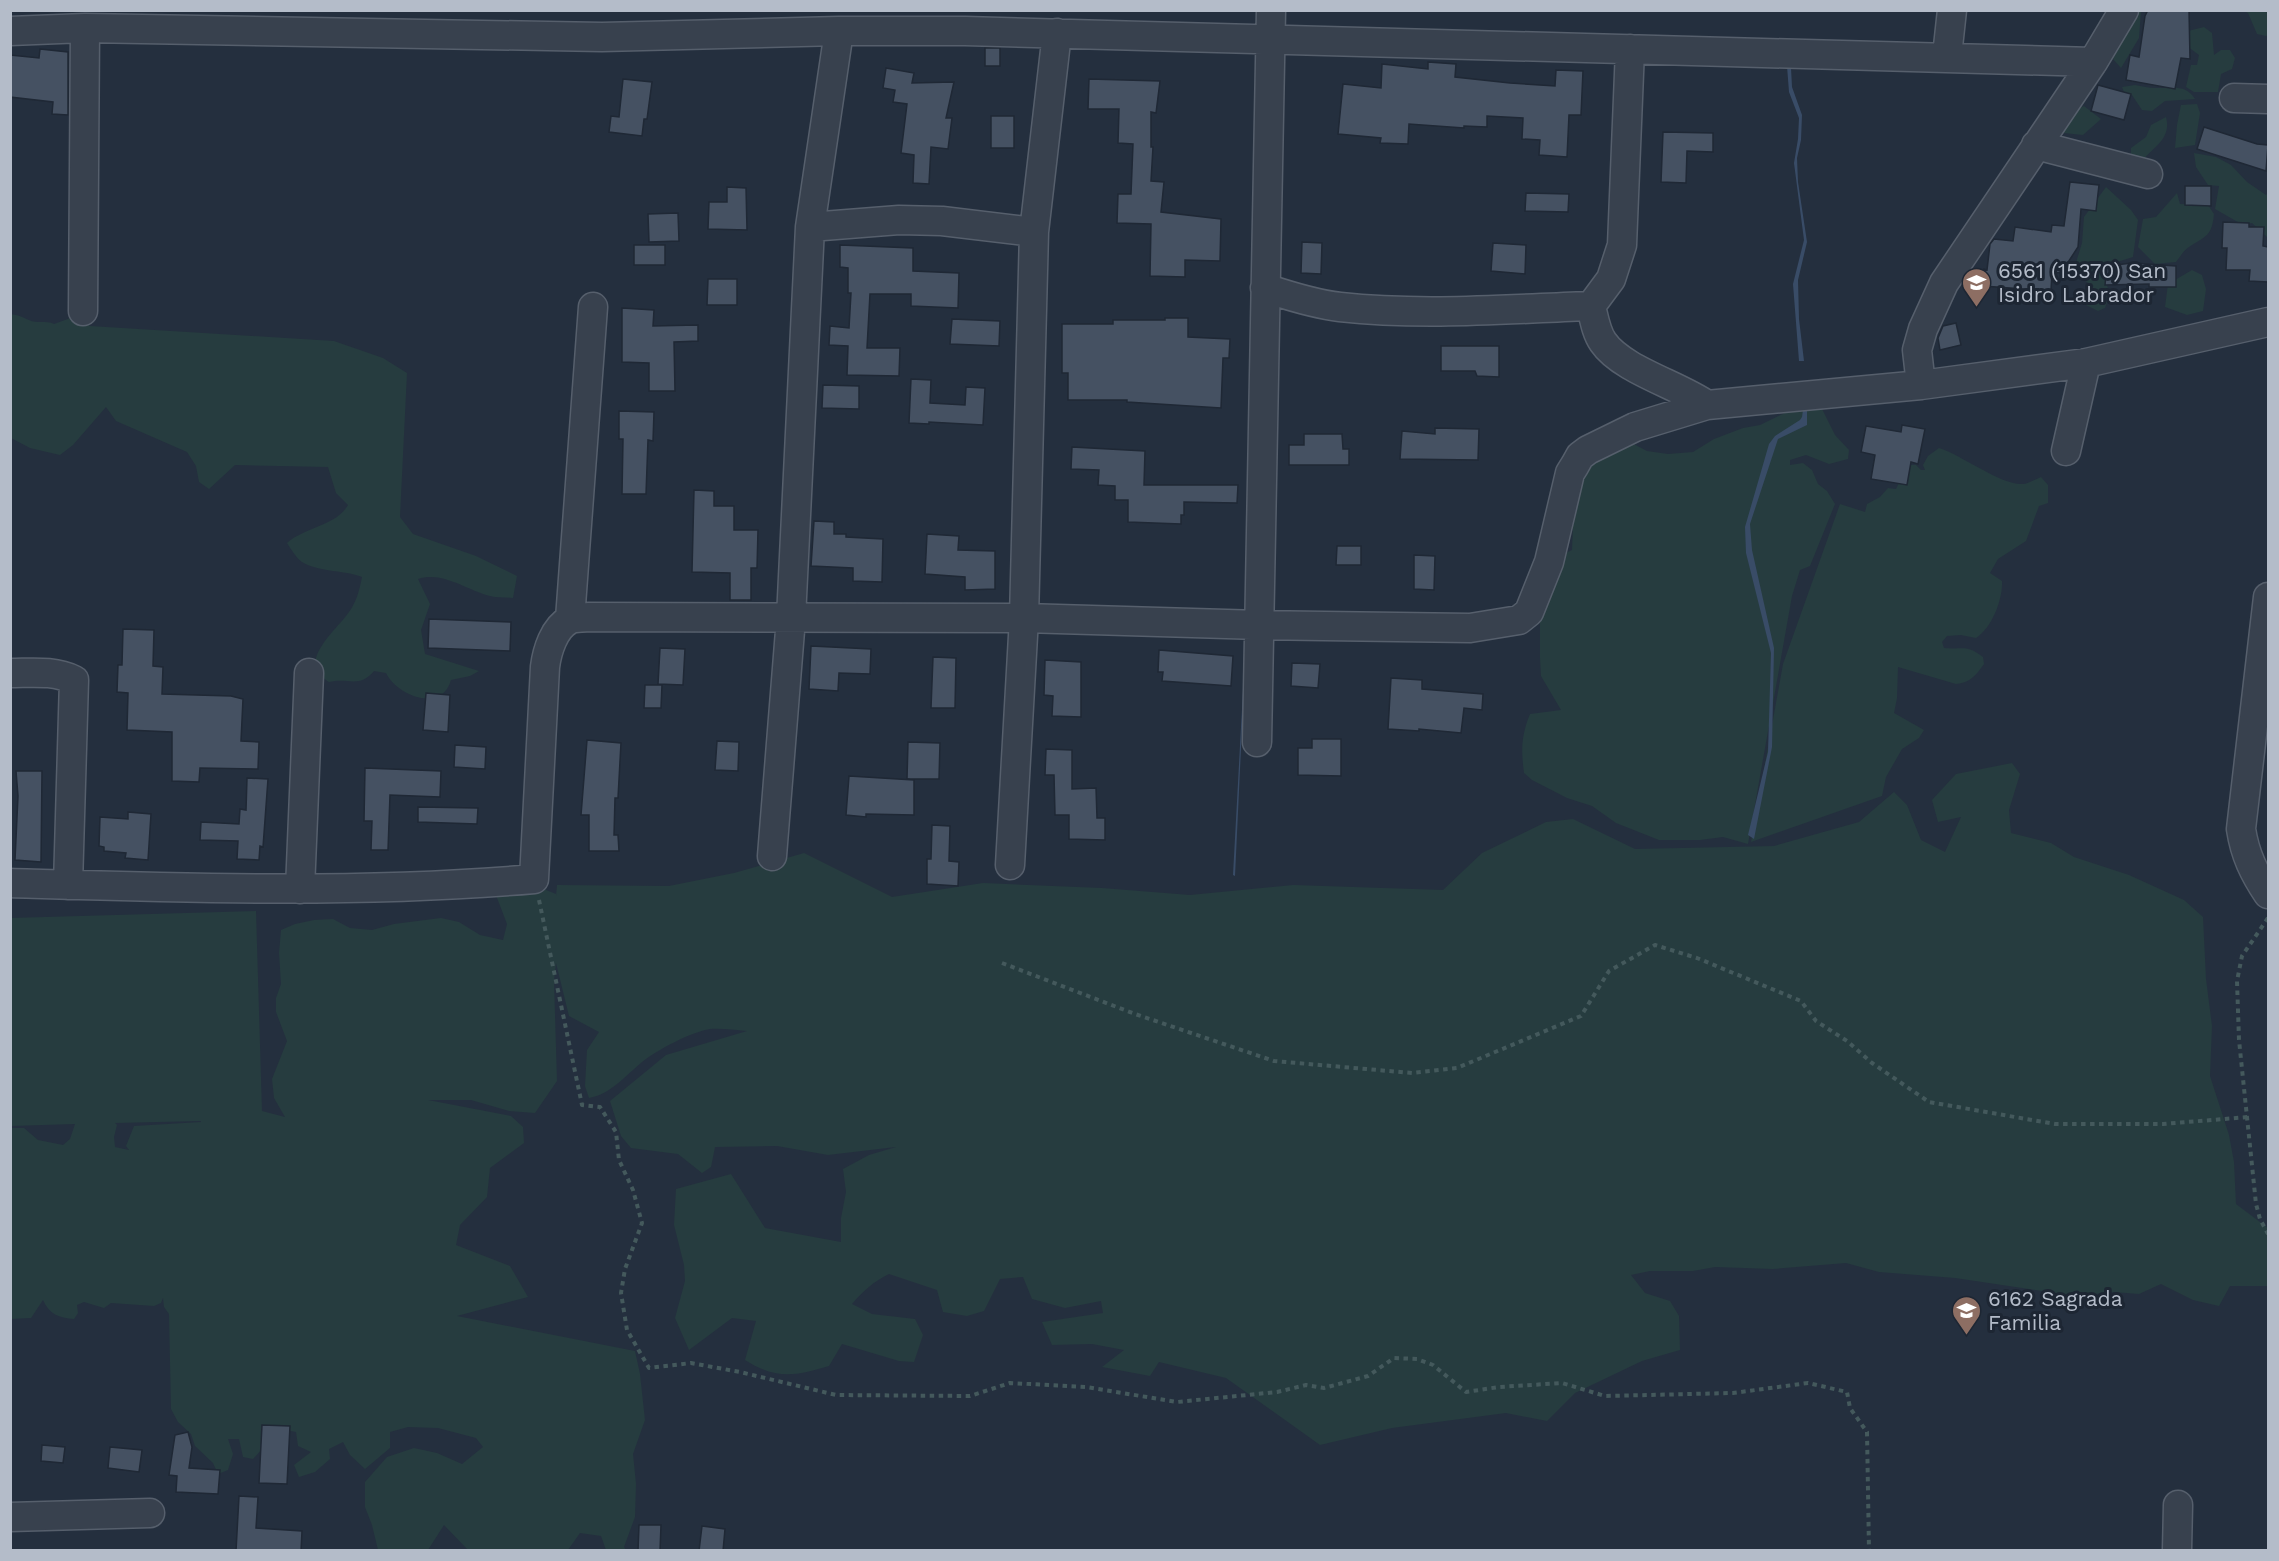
<svg xmlns="http://www.w3.org/2000/svg" width="2279" height="1561" viewBox="0 0 2279 1561" font-family="'Work Sans',sans-serif">
	<style>
		.green { fill: #263c3f; fill-rule: evenodd }
		.water { fill: #394c67 }
		.building { fill: #455162; stroke: #1f2835; stroke-width: 1.5 }
		.lines { fill: none; stroke-linecap: round; stroke-linejoin: round }
		.minor-casing { stroke: #565f6c; stroke-width: 31 }
		.path { stroke: #44595c; stroke-width: 4; stroke-dasharray: 4.5 4.5; stroke-linecap: butt }
		.minor { stroke: #38414e; stroke-width: 28 }
		.labels { text-anchor: middle; dominant-baseline: central; stroke-width: 6; stroke-linejoin: round; paint-order: stroke }
		.poi-label { font-size: 21px; fill: #b4bcc9; stroke: #1d2633; text-anchor: start }
	</style>
	<rect width="100%" height="100%" fill="#242f3e"/>
	<path class="green" d="M2126,11H2141L2139,38L2121,68L2113,59L2121,43Z
		M2244,11H2268V35L2266,36L2257,34L2248,13Z
		M2204,27L2212,33L2214,55L2221,50H2230L2235,58L2232,69L2221,74L2218,92H2194L2186,87L2191,65H2197L2199,55L2180,41L2184,32Z
		M2135,85C2142,86 2149,88 2155,88C2172,89 2185,83 2195,99L2165,101L2152,111L2142,110L2132,95L2124,92L2122,87Z
		M2197,104L2200,113L2195,145L2175,148L2177,125L2181,105Z
		M2084,106L2101,119L2083,135L2064,133L2060,124L2066,114Z
		M2166,117C2172,139 2153,147 2141,162L2131,157V148L2146,137L2151,125Z
		M2194,153L2216,157L2231,165L2247,182L2266,195L2268,193V246L2267,237L2252,223L2243,225L2215,209L2219,186L2208,185L2196,167Z
		M2106,187L2131,210L2138,220L2133,257L2111,264L2105,279L2110,295L2105,308L2098,311L2086,305L2080,293L2094,286L2085,281L2074,269L2082,243L2084,217Z
		M2177,193L2180,204L2208,205L2214,214C2212,236 2206,236 2189,247C2184,250 2180,257 2176,262L2155,264L2138,247L2143,219L2156,217Z
		M2192,270L2202,275L2206,289L2203,311L2187,315L2165,307L2168,284Z
		M10,314C19,315 22,317 29,320C37,324 46,320 54,324L76,316L90,326L334,341L383,358L407,373L400,517L413,534L476,556L517,576L513,598C506,597 497,598 490,596C466,590 443,571 418,579L430,604L421,630L425,654L479,671L470,676L451,680C442,713 397,696 386,673L374,671C359,689 348,677 329,682C326,680 320,676 318,673C306,655 337,628 346,616C356,604 359,592 362,577C344,570 318,572 302,562C296,558 291,549 287,543C305,527 336,526 348,505L336,493L328,467L235,465L209,489L199,482L196,466L187,452L116,421L106,407L73,445L60,455L30,448L11,438Z
		M1820,405L1835,435L1849,450L1848,459L1829,464L1806,455L1790,460V465L1803,463L1812,470L1818,484L1827,491L1835,504L1810,566L1800,570L1792,596L1748,844L1723,837L1700,840H1659L1616,823L1592,806L1567,798L1532,780L1524,773C1521,750 1521,736 1530,714L1561,710L1541,676L1540,658V620L1553,559L1572,550L1574,501L1568,478L1626,440L1647,451L1668,454L1693,452L1714,439L1743,428L1760,425L1793,409Z
		M1939,448C1962,455 2002,486 2023,484C2028,484 2036,479 2041,477L2048,485V503L2039,506L2026,541L1998,559L1990,573L2002,581C2003,599 1992,628 1976,638L1961,635L1947,636L1942,642L1944,648C1963,650 1966,644 1983,657L1984,664C1976,675 1970,683 1956,684L1898,667L1897,698L1894,713L1924,730L1919,738L1902,749L1886,777L1882,796L1751,842L1783,664L1840,504L1865,512L1867,504L1880,497L1888,488L1896,489L1908,465H1916L1921,470H1925L1923,465L1928,456Z
		M2012,763L2020,774L2009,810L2011,833L2051,843L2074,857L2129,875L2184,900L2203,917L2206,979L2212,1026L2210,1076L2229,1135L2234,1162L2236,1204L2268,1228V1286H2230L2219,1306L2193,1300L2161,1284L2139,1294L2114,1292L2075,1296L1955,1278L1879,1272L1846,1263L1773,1269L1715,1267L1693,1271H1650L1631,1275L1645,1293L1670,1301L1679,1316L1680,1350L1642,1361L1575,1393L1547,1421L1506,1413L1392,1428L1320,1445L1226,1378L1159,1362L1150,1376L1102,1367L1124,1350L1092,1344L1052,1345L1042,1322L1103,1313L1101,1301L1065,1308L1032,1299L1023,1277L1000,1279L984,1311L967,1316L943,1312L937,1290L889,1274C873,1282 863,1291 852,1304L872,1314L915,1319L923,1335L914,1362L899,1361L842,1344L829,1366C795,1376 777,1380 745,1360L756,1321L732,1318L689,1350L675,1318L685,1281L684,1265L674,1225L676,1189L731,1174L765,1228L841,1242V1218L846,1192L843,1169L869,1155L896,1147L828,1155L777,1146L715,1147L711,1167L702,1173L678,1154L631,1148L621,1136L610,1101L666,1055L747,1031C735,1030 721,1028 710,1029C691,1032 657,1050 642,1062C625,1076 611,1094 589,1098L585,1086L587,1050L599,1032L569,1016L556,963L554,981L557,1081L535,1113L509,1111L471,1100H428L511,1116L523,1127L524,1143L490,1168L487,1197L460,1225L456,1245L510,1266L528,1297L457,1316L635,1351L640,1374L645,1420L633,1454L636,1484L635,1517L624,1547L626,1550H606L601,1536L580,1533L568,1550H468L444,1525L428,1550H378L372,1525L365,1507V1482L387,1457L414,1448L437,1453L462,1464L483,1447L476,1438L438,1428L408,1427L390,1432V1448L365,1469L350,1455L343,1442L329,1449L330,1459L315,1472L299,1477L294,1465L311,1452L298,1446L296,1432L270,1427L264,1447L253,1459L243,1457L239,1439H228L233,1454L228,1470L218,1474L213,1463L195,1446L191,1434L178,1422L171,1409L169,1314L164,1307L163,1298L161,1303L154,1306L111,1303L104,1308L84,1302L77,1305L78,1313L74,1319C59,1318 49,1314 43,1300L31,1318L11,1319V1128H24L38,1140L63,1145L70,1139L75,1124L11,1126L10,918L256,911L262,1111L285,1117L274,1098L272,1079L287,1041L276,1012V998L281,984L279,953L281,930L295,924L314,920L333,919L350,928L372,930L394,924L441,918L459,922L480,935L503,940L507,924L494,890L536,886L556,894V896L557,885L669,886L734,873L804,853L892,897L983,883L1102,888L1190,895L1293,885L1443,890L1482,853L1546,822L1573,819L1635,849L1774,846L1859,822L1894,792L1907,805L1921,840L1945,852L1961,817L1938,822L1932,800L1956,774ZM201,1121V1122L134,1126L126,1146L129,1150L115,1147L114,1137L117,1125L115,1123Z"/>
	<path class="water" d="M1787,66L1791,68L1792,87L1802,115L1801,140L1797,158L1798,182L1807,242L1798,280L1799,319L1804,361H1799L1793,284L1804,240L1794,163L1798,139L1799,118L1789,92Z
		M1803,410L1807,411V425L1778,439L1750,524L1752,550L1774,648L1772,747L1754,839L1748,835L1768,752L1771,653L1746,553L1745,527L1769,444L1775,436L1800,420L1802,417Z
		M1244,672V684L1235,876L1233,875Z"/>
	<path class="building" d="M2148,10H2189L2190,59L2181,58L2175,89L2126,80L2130,55L2139,57L2145,16Z
		M985,48H1000V66H985Z
		M40,49L68,52V115L52,114L53,102L10,97V55L39,58Z
		M1428,62L1456,64L1455,77L1510,83L1555,86L1556,70L1583,71L1581,115H1569L1567,157L1539,155L1540,140L1522,139L1523,118L1487,116V127L1464,126V128L1409,124L1408,144L1380,143L1381,138L1338,134L1343,84L1381,88L1382,64L1428,69Z
		M886,68L914,73L912,83L954,82L946,118H952L948,149L931,147L929,184L913,183L914,155L901,153L907,104L893,102L895,90L883,88Z
		M623,79L652,82L647,119H644L642,136L609,132L611,116L619,117Z
		M1089,79L1160,81L1156,113L1151,112V147H1153L1151,181L1164,182L1161,212L1221,219L1220,261L1185,260V277L1150,276L1151,224L1117,223L1118,194H1131L1133,144L1118,143L1119,109H1088Z
		M2098,85L2131,94L2124,120L2091,111Z
		M991,116H1014V148H991Z
		M2204,127L2257,144L2268,145L2266,171L2197,149Z
		M1663,132L1713,133V152L1687,151L1686,183L1661,182Z
		M2070,182L2099,185L2096,211L2081,209L2078,247L2061,273L2052,272L2051,291L1983,286L1984,269L1987,270L1990,244L1994,239L2013,241L2015,227L2051,232L2052,225L2064,226Z
		M2185,186H2211V206L2185,205Z
		M727,187L746,188L747,230L708,229L709,202H727Z
		M1526,193L1569,194L1568,212L1525,211Z
		M678,213L679,241L649,242L648,214Z
		M2223,222L2249,223V227H2264L2263,246L2268,247V282L2249,281L2250,270H2226L2227,248H2222Z
		M1302,242L1322,243L1321,274L1301,273Z
		M1493,243L1526,245L1525,274L1491,271Z
		M634,245H665V265H634Z
		M840,245L913,248V271L959,273L958,308L911,306V294H870L867,348H900L899,376L847,375L848,346L829,345L830,326L849,328L851,293H848V268L840,267Z
		M2132,263L2176,266V287H2149V284L2105,285L2107,266Z
		M708,279H737V305H707Z
		M622,308L654,310L653,326L698,325V341L674,342L675,391H649V363L622,362Z
		M1165,318H1188V337L1230,339L1229,358H1223L1221,408L1127,402V400H1068V373H1062V324H1113V320H1165Z
		M952,319L1000,321L999,346L950,344Z
		M1956,323L1961,345L1940,350L1938,338L1943,326Z
		M1441,346H1499V377L1477,376L1475,371H1441Z
		M911,379L931,380L930,403L965,405L966,387L985,388L983,425L929,422V424L909,423Z
		M823,385L859,386V409L822,408Z
		M619,411L654,412L653,441L648,440L646,494H622L623,439H619Z
		M1902,425L1925,429L1918,464L1911,462L1907,485L1871,479L1875,455L1861,452L1866,426L1901,432Z
		M1435,428L1479,429L1478,460L1400,459L1402,431L1435,434Z
		M1304,434H1342L1343,449H1349V465H1289V445H1304Z
		M1072,447L1145,451L1144,485H1238L1237,503L1184,502V515H1181V524L1128,522V500H1115V486L1098,485L1099,470L1071,469Z
		M694,490L714,491V506H734V530H758L757,568H751V600H730V573L692,572Z
		M814,521L834,522V534H846V537L883,539L882,582L853,581V568L811,566Z
		M927,534L959,536L958,550L995,551V589L965,590V577L925,574Z
		M1337,546H1361V565H1336Z
		M1414,555L1435,556L1434,590L1414,589Z
		M429,619L511,622L510,651L428,648Z
		M123,629L154,630L153,666L163,667L162,694L231,696L243,699L241,741L259,742L258,769L200,768L199,782L172,781V732L127,730L128,693L117,692L118,665H122Z
		M811,646L871,649L870,674L839,673L838,691L809,689Z
		M660,648L685,649L683,685L658,684Z
		M1159,650L1233,656L1231,686L1162,681L1163,672H1158Z
		M933,657L956,658L955,708H931Z
		M1045,660L1081,662V717L1052,716L1053,696L1044,695Z
		M1292,663L1320,664L1318,688L1291,686Z
		M1391,678L1422,680V689L1483,694L1482,710L1464,708L1461,733L1419,729V731L1388,729Z
		M645,685H662L661,708H644Z
		M426,693L450,695L448,732L423,730Z
		M1312,739H1341V776L1298,775V748H1312Z
		M587,740L621,743L618,798H615L614,835H618L619,851H589V815H581Z
		M717,741L739,742L738,771L715,770Z
		M908,742L940,743L939,779H907Z
		M455,745L486,747L485,769L454,767Z
		M1046,749L1072,750V789L1096,788L1097,818H1105V840L1069,839V815H1055L1054,775H1045Z
		M365,768L441,771L440,797L390,795L388,850H371L372,821H364Z
		M16,771H42L41,862L15,860L18,796Z
		M849,776L914,780V815L866,814V817L846,815Z
		M247,778L268,779L263,847L260,846L259,860L237,859L238,841L200,840L201,822L239,824L240,809L246,810Z
		M418,807L478,808L477,824L418,822Z
		M128,812L151,814L148,860L125,858L126,853L104,851V847L99,846L100,817L128,819Z
		M932,825L950,826L949,861L959,862L958,886L927,884V859H931Z
		M262,1425L290,1426L287,1484L259,1483Z
		M188,1432L192,1447L189,1468L220,1470L218,1494L176,1492L177,1476L169,1475L175,1435Z
		M42,1445L65,1447L63,1463L41,1461Z
		M110,1447L142,1450L139,1472L108,1468Z
		M239,1496L258,1497L256,1528L302,1531L301,1551H236Z
		M639,1525H661L660,1551H638Z
		M702,1526L725,1529L723,1551H699Z"/>
	<g class="lines">
		<defs>
			<path id="minor" d="M10,31L85,28L602,37L839,31H965L2093,62
				M1630,49L1622,245L1611,279L1591,306C1594,318 1596,332 1603,342C1622,370 1679,385 1707,405
				M1947,56L1952,10
				M2234,98L2268,99
				M2036,145L2148,174
				M810,227L899,220L942,221L1034,232
				M1265,288C1289,296 1314,304 1340,307C1423,316 1508,309 1591,306
				M83,311L85,28
				M1921,385L1917,350L1923,329L1944,283L2093,62L2124,10
				M2066,451L2086,363
				M2268,597L2241,829C2245,855 2254,873 2268,894
				M570,619L593,307
				M10,673C32,673 54,670 74,680L68,885
				M1257,742L1271,10
				M772,856L791,618L810,227L839,31
				M1010,865L1024,618L1034,232L1057,33
				M10,883C185,888 360,894 534,879L545,667C547,651 554,628 569,620C574,617 582,618 588,617L1024,618L1260,625L1470,628L1519,620L1529,612L1549,562L1570,473L1575,465L1580,456L1588,450L1635,427L1707,405L1921,385L2086,363L2268,322
				M300,889L309,673
				M10,1517L150,1513
				M2177,1550L2178,1505"/>
		</defs>
		<use href="#minor" class="minor-casing"/>
		<path class="path" d="M539,900L582,1105L600,1107L616,1132L619,1160L633,1190L642,1223L625,1269L621,1293L627,1330L649,1368L691,1363L740,1372L836,1395L970,1396L1010,1383L1086,1387L1177,1402L1277,1392L1306,1385L1324,1388L1368,1376L1394,1358L1417,1359L1433,1365L1466,1392L1499,1387L1562,1383L1605,1396L1733,1393L1808,1383L1847,1392L1850,1408L1867,1432L1869,1550
			M2268,918L2242,956L2237,981L2239,1040L2256,1204L2260,1219L2268,1234
			M1002,963L1135,1014L1274,1061L1412,1073L1457,1068L1581,1016L1609,971L1655,945L1697,958L1801,1001L1816,1021L1847,1041L1872,1063L1929,1102L2055,1124H2163L2248,1117"/>
		<use href="#minor" class="minor"/>
	</g>
	<defs>
		<symbol id="school-pin" viewBox="-11 -11 22 30"><path d="M0 17L-7.5 6A9.5 9.5 0 1 1 7.5 6Z" fill="#8d6e63" stroke="#1d2633"/><path d="M0-5L7-2L0 1L-7-2ZM-4 1L0 2.5L4 1V4Q0 6-4 4Z" fill="#fff"/></symbol>
	</defs>
	<g fill-rule="evenodd">
		<use href="#school-pin" x="1960" y="266" width="33" height="45"/>
		<use href="#school-pin" x="1950" y="1294" width="33" height="45"/>
	</g>
	<g class="labels">
		<g class="poi-label">
			<text x="1998" y="270">6561 (15370) San<tspan x="1998" dy="24">Isidro Labrador</tspan></text>
			<text x="1988" y="1298">6162 Sagrada<tspan x="1988" dy="24">Familia</tspan></text>
		</g>
	</g>
	<rect width="2279" height="1561" fill="none" stroke="#b4bcc9" stroke-width="24"/>
</svg>
